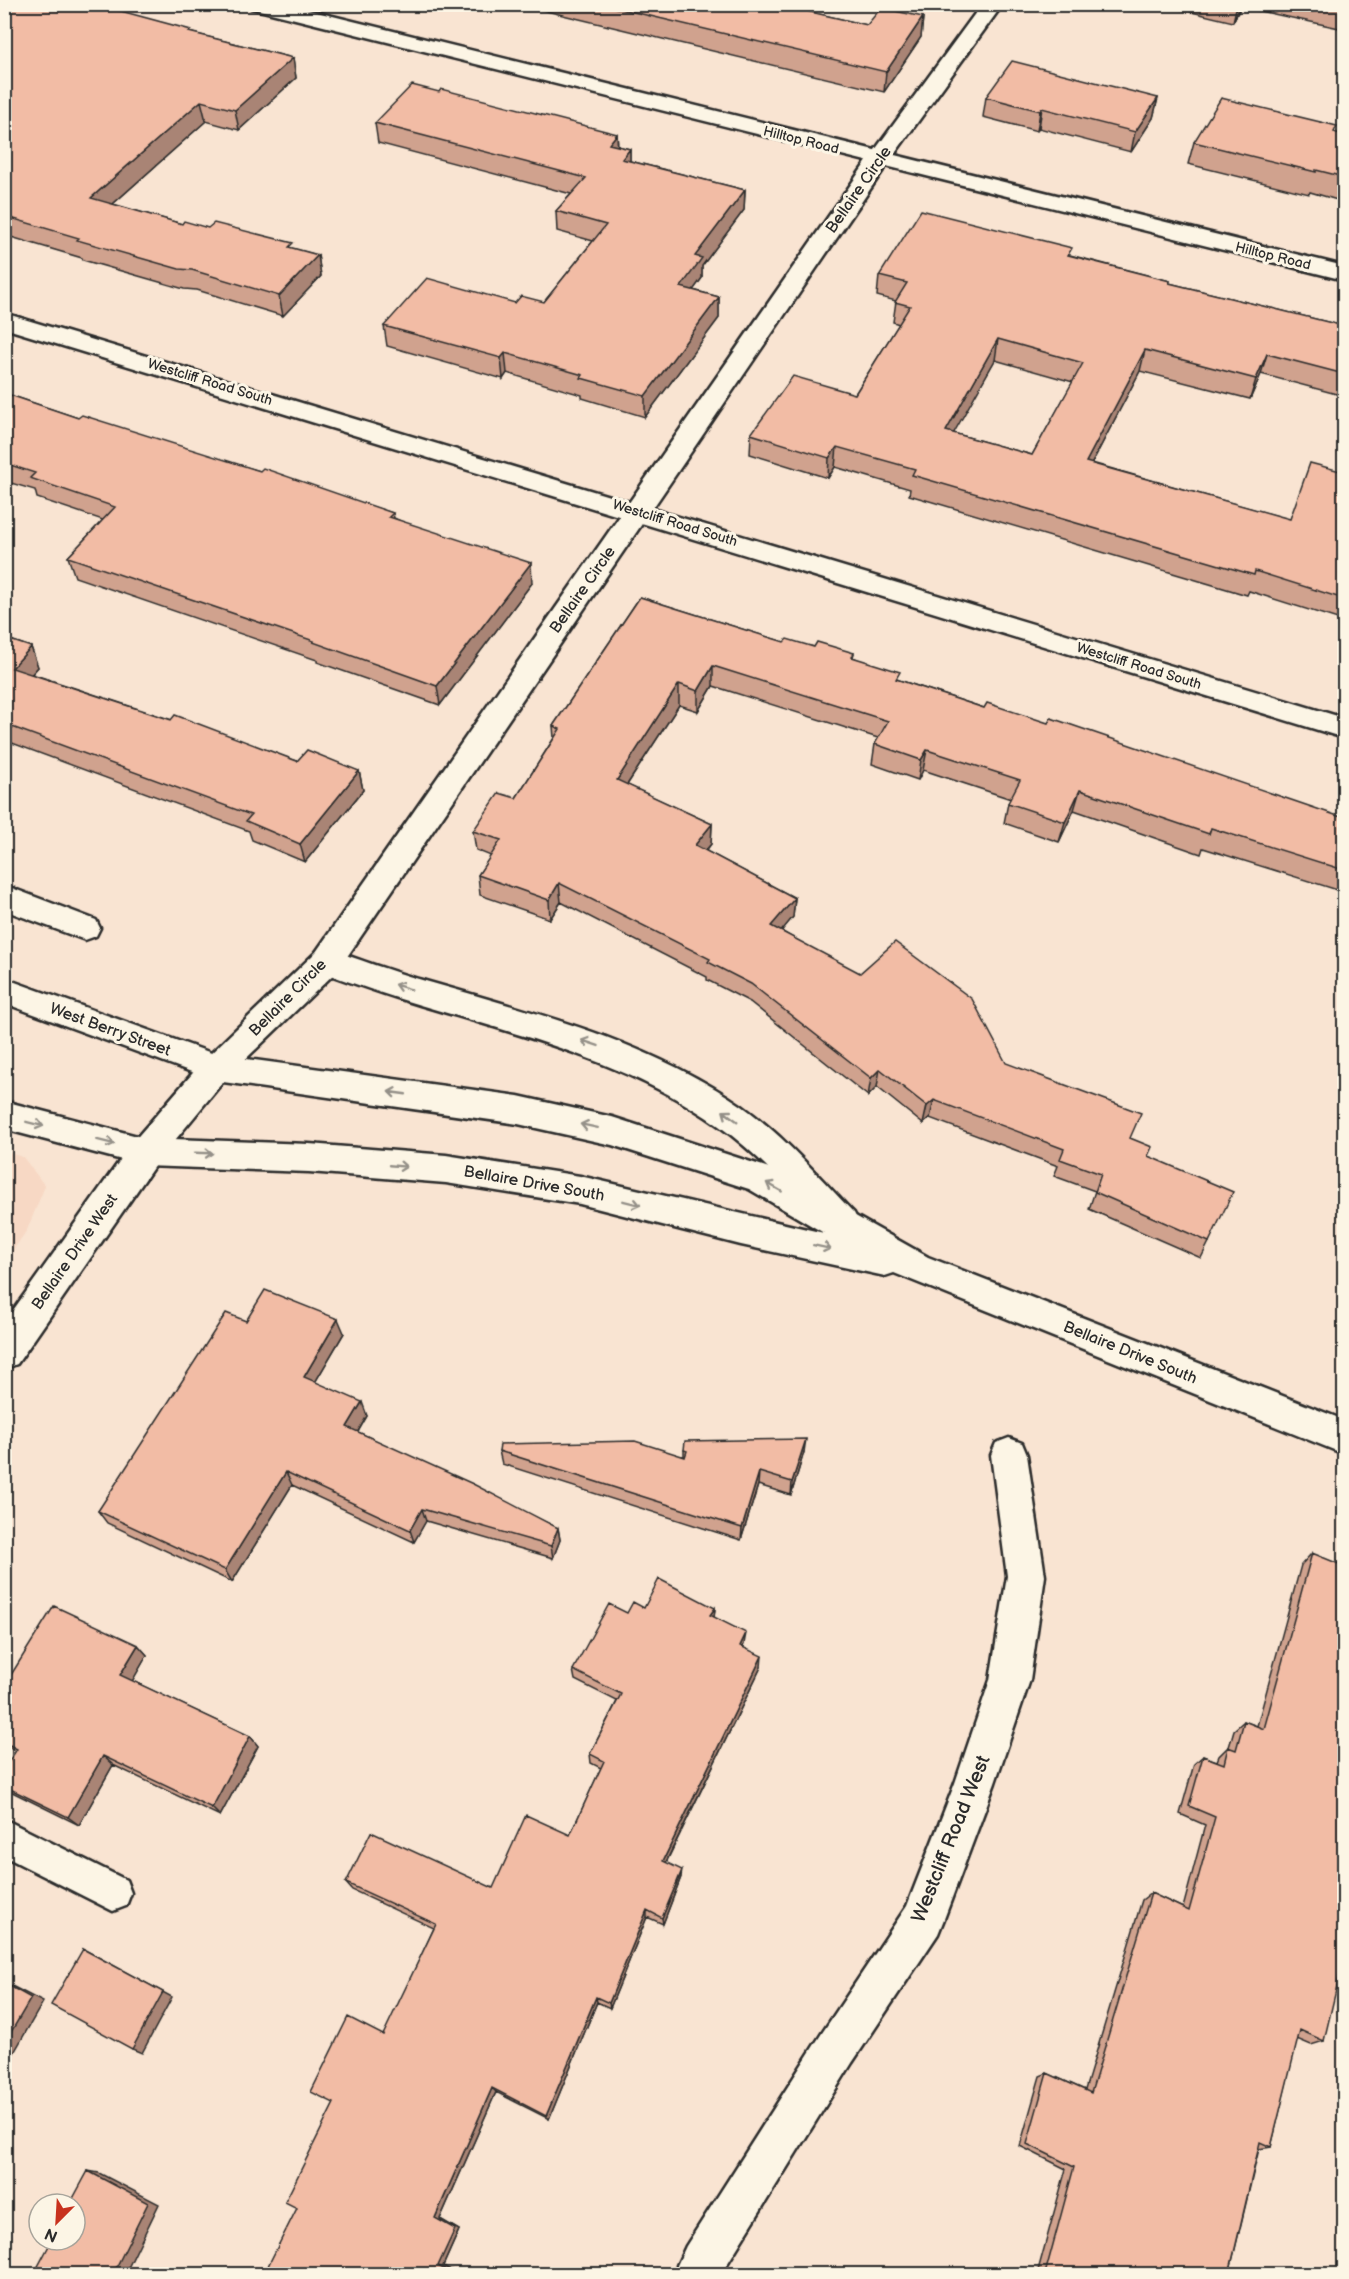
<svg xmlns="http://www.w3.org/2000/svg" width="1349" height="2279" viewBox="0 0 1349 2279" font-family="'Balsamiq Sans',sans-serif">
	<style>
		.built { fill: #f7d8c4 }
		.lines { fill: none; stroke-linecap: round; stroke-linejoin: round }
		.service-casing { stroke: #2b2b2b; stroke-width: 5 }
		.minor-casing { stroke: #2b2b2b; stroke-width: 5 }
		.tertiary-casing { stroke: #2b2b2b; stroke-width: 5 }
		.secondary-casing { stroke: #2b2b2b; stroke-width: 5 }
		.service { fill: #fcf5e5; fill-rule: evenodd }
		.minor { fill: #fcf5e5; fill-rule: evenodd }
		.tertiary { fill: #fcf5e5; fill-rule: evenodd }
		.secondary { fill: #fcf5e5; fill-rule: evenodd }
		.wall { fill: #d0a28e; stroke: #2b2b2b; stroke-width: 1.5; fill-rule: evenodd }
		.shaded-wall { fill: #a98474; stroke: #2b2b2b; stroke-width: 1.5 }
		.building { fill: #f2bca5; stroke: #2b2b2b; stroke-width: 1.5; fill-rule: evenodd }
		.oneway { stroke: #949088 }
		.labels { text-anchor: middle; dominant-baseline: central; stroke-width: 6; stroke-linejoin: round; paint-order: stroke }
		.far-street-label { font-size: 14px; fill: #2b2b2b; stroke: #fcf5e5 }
		.street-label { font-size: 16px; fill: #2b2b2b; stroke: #fcf5e5 }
		.near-street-label { font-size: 20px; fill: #2b2b2b; stroke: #fcf5e5 }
	</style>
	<rect width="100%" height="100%" fill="#f9e4d2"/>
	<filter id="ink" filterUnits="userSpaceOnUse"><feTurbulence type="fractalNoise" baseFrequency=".0167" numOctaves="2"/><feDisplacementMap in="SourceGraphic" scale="12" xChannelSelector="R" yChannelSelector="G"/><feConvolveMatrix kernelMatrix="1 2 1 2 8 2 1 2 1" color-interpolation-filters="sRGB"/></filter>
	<g filter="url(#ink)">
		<path class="built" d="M5,1152L23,1157L45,1186L27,1230L5,1262Z"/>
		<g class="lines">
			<defs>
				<path id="service" d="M4,1819L126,1880L131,1893L126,1906L113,1911L4,1856Z"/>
				<path id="minor" d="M248,4H284L1344,266V280L251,8Z
					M4,313L1344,718V738L4,328Z
					M4,885L96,920L100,928L96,936L85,940L4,910Z
					M327,949C359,959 390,971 422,980C532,1012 647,1040 742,1106C784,1136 818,1176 854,1213L859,1223L854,1233L842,1238L830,1233C795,1196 761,1156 719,1126C629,1062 523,1036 420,1005C385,995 350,982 316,970L312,961L316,952Z
					M1009,1438L1022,1443L1027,1455L1045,1576L1030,1680L995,1783L944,1919L938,1934L852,2063L721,2274H673L686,2246L822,2033L907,1906L955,1783L990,1680L1007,1576L991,1455L996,1443Z"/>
				<path id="tertiary" d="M982,4H1003L888,163L338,970L227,1077L157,1162L17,1364L4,1369V1323L133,1142L205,1059L316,952L872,154Z"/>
				<path id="secondary" d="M4,978L217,1055L518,1096L612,1117L760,1165L772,1169L928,1257L1344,1420V1454L894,1273L885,1276L741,1245L580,1204L446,1183L309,1172L145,1166L4,1129V1101L145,1138L309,1144L446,1155L580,1176L824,1233L749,1189L612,1145L518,1124L216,1081L4,1003Z"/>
			</defs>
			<use href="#service" class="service-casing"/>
			<use href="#minor" class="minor-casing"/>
			<use href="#tertiary" class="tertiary-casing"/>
			<use href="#secondary" class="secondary-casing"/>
			<use href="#service" class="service"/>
			<use href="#minor" class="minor"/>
			<use href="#tertiary" class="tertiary"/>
			<use href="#secondary" class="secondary"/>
		</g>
		<path class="wall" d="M4,4L192,33L293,58L296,78L239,130L206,121L113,204L182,224L208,228L294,249L318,255L321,276L283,316L197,290L184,289L83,260L82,258L4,235Z
			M517,4H776L867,25L923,17L921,37L884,92Z
			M1158,4H1344V29L1241,7L1233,22Z
			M986,97L1158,98L1153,118L1131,152L1039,128L1037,131L983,117Z
			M375,123L617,134L618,146L630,149V161L745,190L744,210L702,266V278L693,290L719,297V318L645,417L582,398V395L507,373L503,379L387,346L384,326L515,303L544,302L593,241L557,231L556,211L571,194L378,143Z
			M1335,133L1344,135V202L1310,192L1309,194L1188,164L1194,142Z
			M1070,255L1170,281L1169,283L1344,326V396L1261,374L1250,399L1140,371L1092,463L1344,535V621L1249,591L1247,595L909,495L910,489L835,467L828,478L750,454L751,434L855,394L899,324L893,322L896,301L877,296L879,276ZM995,360L1073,382L1032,455L953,433Z
			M4,393L78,418L260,471L393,513L394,518L532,583L440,705L317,662V660L75,577L68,557L103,520L37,498L35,490L4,481Z
			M640,597L784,642L854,653L853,657L899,680L984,708L1344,818V892L1203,848L1201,854L1074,810L1059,842L1004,823L1008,803L1011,799L923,770L918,780L872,764L875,744L878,738L713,686L698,711L679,705L627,785L712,824L711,844L706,851L795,898L793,917L781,931L1130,1138L1148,1156L1209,1242L1201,1258L1089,1209L1095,1191L1054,1176L1058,1166L930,1118L923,1124L877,1087L868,1096L750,1002L707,980V977L561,902L550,919L480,895L478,875L491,856L476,850L473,831L516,798L554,738L553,726Z
			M4,636L5,638L31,647L38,667L32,674L297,761L359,771L363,790L305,862L252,840L249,831L4,740Z
			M246,1321L344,1333L315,1382L367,1416L358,1432L558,1528L560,1540L553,1558L426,1521L414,1542L292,1485L232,1582L107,1523L98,1511Z
			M684,1450L804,1452L791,1495L758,1485L741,1540L502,1464L499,1451L684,1456Z
			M1312,1553L1324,2041L1311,2045L1297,2039L1271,2147L1259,2149L1229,2274H1037L1066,2169L1020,2146L1040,2076L1047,2073L1085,2090L1142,1900L1151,1893L1183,1908L1205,1825L1180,1814L1194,1764L1203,1756L1217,1761L1219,1756L1228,1747H1229L1234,1730L1244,1721L1257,1726L1301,1565Z
			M644,1608H715L714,1617L744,1644L743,1647L761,1667L666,1863L681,1877L663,1924L647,1917L610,2008L597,2002L549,2119L496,2092L440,2219L459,2230L443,2266L458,2274H274L434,1928L352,1890L346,1883L493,1888L570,1835L601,1768L591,1763L590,1754L617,1701L575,1680L573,1670L627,1613Z
			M138,1645L147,1655L132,1681L250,1736L258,1746L220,1816L113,1765L79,1825L4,1788V1769L16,1751L4,1745V1686Z"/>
		<path class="shaded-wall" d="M1237,4H1241L1233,22Z
			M923,17L921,37L884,92L886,72Z
			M293,58L296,78L239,130L235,110Z
			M1158,98L1153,118L1131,152L1135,132Z
			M201,101L206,121L97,218L91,198Z
			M1042,108L1039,128L1037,131L1040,111Z
			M617,134L618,154L609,144Z
			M630,149V169L622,159Z
			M745,190L744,210L702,266V278L681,307V287L695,256Z
			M318,255L321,276L283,316L279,296Z
			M719,297V318L645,417V396Z
			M998,339L995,360L943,452L946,431Z
			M1145,350L1140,371L1082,482L1086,462Z
			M505,353L507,373L503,379L501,358Z
			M1267,354L1261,374L1250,399L1256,379Z
			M837,447L835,467L828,478L829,458Z
			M531,563L532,583L440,705L437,686Z
			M31,647L38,667L20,687L12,668Z
			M713,666V686L698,711V691Z
			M679,684V705L617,800V780Z
			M927,750L923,770L918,780L921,760Z
			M359,771L363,790L305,862L300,844Z
			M1080,790L1074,810L1059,842L1065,822Z
			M712,824L711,844L694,864L695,845Z
			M559,883L561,902L550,919L549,900Z
			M795,898L793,917L770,945L771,926Z
			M880,1069L877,1087L868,1096L871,1078Z
			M934,1100L930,1118L923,1124L927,1106Z
			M338,1319L344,1333L310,1391L304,1377Z
			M362,1402L367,1416L353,1440L347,1427Z
			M806,1439L804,1452L791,1495L792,1482Z
			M286,1472L292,1485L232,1582L225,1570Z
			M759,1472L758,1485L741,1540L742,1528Z
			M422,1509L426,1521L414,1542L410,1530Z
			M558,1528L560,1540L553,1558L551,1546Z
			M715,1608L714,1619L710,1615Z
			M746,1633L744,1644L739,1656L740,1646Z
			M138,1645L147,1655L130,1685L120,1675Z
			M762,1656L761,1667L663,1868V1861Z
			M250,1736L258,1746L220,1816L212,1808Z
			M103,1756L113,1765L79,1825L68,1817Z
			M682,1870L681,1877L663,1924L662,1918Z
			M647,1910V1917L610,2008L609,2003Z
			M83,1949L172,1997L142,2053L132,2049Z
			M4,1982L43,2002L4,2070Z
			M596,1997L597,2002L549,2119L546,2116Z
			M492,2088L496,2092L440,2219L459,2230L443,2266L458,2274H453L438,2266L435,2218Z
			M88,2171L99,2173L159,2204L125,2274H113Z"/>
		<path class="building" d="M4,4H95L191,30L189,32L293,58L235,110L201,101L91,198L182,224L184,221L208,228L214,223L293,243L289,247L318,255L279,296L192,270L179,269L77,240L79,238L4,216Z
			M600,4H776L867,25L881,8L923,17L886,72Z
			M1330,4H1344V8Z
			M1012,61L1158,98L1135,132L1042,108L1040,111L986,97Z
			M412,85L439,92L441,89L617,134L609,144L630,149L622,159L745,190L695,256L702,258L681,287L719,297L645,396L581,378L583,375L505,353L501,358L384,326L427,278L515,303L521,296L544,302L606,225L556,211L586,178L375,123Z
			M1221,98L1337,126L1334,132L1344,135V177L1316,170V172L1194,142Z
			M921,210L1072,248L1068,255L1170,281L1169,283L1344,326V374L1267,354L1256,379L1145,350L1086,462L1290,519L1310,463L1344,472V526L1342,534L1344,535V599L1255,571L1254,575L912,475L915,469L837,447L829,458L751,434L793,376L855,394L910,306L895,302L907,283L879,276ZM998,339L1083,363L1032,455L946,431Z
			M4,393L78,418L82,415L260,471L263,468L393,513L389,517L531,563L437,686L313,642L314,641L68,557L115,507L30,478L35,473L4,463Z
			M640,597L784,642L787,639L814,647L817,642L854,653L852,657L900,672L896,679L984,708L987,703L1048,723L1051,718L1344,818V870L1211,828L1209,834L1080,790L1065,822L1008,803L1020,780L927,750L921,760L875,744L888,721L713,666L698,691L679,684L617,780L712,824L695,845L795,898L771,926L860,973L895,942L972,999L1006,1063L1141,1113L1130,1138L1152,1147L1148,1156L1233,1192L1209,1242L1095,1192L1101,1174L1060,1159L1064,1149L934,1100L927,1106L880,1069L871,1078L751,984L708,962L710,959L559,883L549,900L478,875L501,840L473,831L499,793L516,798L560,729L553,726Z
			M4,638L31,647L12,668L171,720L175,715L297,761L307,750L359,771L300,844L246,821L251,815L4,724Z
			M265,1290L338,1319L304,1377L362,1402L347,1427L473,1484L558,1528L551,1546L422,1509L410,1530L286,1472L225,1570L98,1511L226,1313L246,1321Z
			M806,1439L792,1482L759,1472L742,1528L499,1451L500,1444L635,1441L685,1457L687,1451L684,1450L685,1441Z
			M1312,1553L1344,1566V1956L1324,2041L1300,2030L1271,2147L1260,2142L1229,2274H1045L1074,2167L1027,2144L1047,2073L1091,2093L1151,1893L1189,1911L1215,1817L1189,1806L1203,1756L1224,1764L1228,1747L1236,1750L1244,1721L1264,1729Z
			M659,1579L715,1608L710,1615L746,1633L740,1646L762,1656L663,1861L682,1870L662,1918L647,1910L609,2003L596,1997L546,2116L492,2088L435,2218L455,2229L438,2266L453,2274H274L266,2270L297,2208L285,2202L334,2103L311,2092L348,2017L383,2035L436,1924L346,1883L371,1832L493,1888L526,1815L570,1835L604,1761L590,1754L621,1694L573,1670L609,1604L627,1613L633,1602L644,1608Z
			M54,1606L138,1645L120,1675L250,1736L212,1808L103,1756L68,1817L4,1786V1769L17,1749L4,1742V1686Z
			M83,1949L163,1992L132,2049L51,2005Z
			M4,1983L31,1998L4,2044Z
			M88,2171L148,2203L113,2274H34L52,2240H75V2204H70Z"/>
		<defs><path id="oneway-shaft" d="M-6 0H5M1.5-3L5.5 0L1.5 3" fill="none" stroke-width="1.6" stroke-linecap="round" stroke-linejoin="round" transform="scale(1.5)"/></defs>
		<g class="oneway">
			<use href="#oneway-shaft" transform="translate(403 987) rotate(-163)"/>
			<use href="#oneway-shaft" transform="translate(590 1043) rotate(-161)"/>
			<use href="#oneway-shaft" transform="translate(397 1093) rotate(-172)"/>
			<use href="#oneway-shaft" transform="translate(730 1116) rotate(-144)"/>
			<use href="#oneway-shaft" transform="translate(35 1124) rotate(14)"/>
			<use href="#oneway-shaft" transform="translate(589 1126) rotate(-168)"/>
			<use href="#oneway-shaft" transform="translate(106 1142) rotate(14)"/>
			<use href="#oneway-shaft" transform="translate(204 1153) rotate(2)"/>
			<use href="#oneway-shaft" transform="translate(398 1166) rotate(5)"/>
			<use href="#oneway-shaft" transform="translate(774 1187) rotate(-150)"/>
			<use href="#oneway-shaft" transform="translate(632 1203) rotate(14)"/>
			<use href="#oneway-shaft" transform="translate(822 1247) rotate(12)"/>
		</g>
	</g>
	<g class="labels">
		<g class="far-street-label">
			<text transform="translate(801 140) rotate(14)">Hilltop Road</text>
			<text transform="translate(1273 256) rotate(14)">Hilltop Road</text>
			<text transform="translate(210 382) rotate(17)">Westcliff Road South</text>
			<text transform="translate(675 523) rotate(17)">Westcliff Road South</text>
			<text transform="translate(1139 666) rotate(17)">Westcliff Road South</text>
		</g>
		<g class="street-label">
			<text transform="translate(859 190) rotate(-55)">Bellaire Circle</text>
			<text transform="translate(583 590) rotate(-55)">Bellaire Circle</text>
			<text transform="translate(288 998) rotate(-45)">Bellaire Circle</text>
			<text transform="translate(110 1030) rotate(20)">West Berry Street</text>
			<text transform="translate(534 1184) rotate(10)">Bellaire Drive South</text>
			<text transform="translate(75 1252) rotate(-55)">Bellaire Drive West</text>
			<text transform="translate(1130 1353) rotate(22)">Bellaire Drive South</text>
		</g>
		<g class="near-street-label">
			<text transform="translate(951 1839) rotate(-68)">Westcliff Road West</text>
		</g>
	</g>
	<rect width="1349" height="2279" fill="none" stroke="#fcf5e5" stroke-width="24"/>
	<rect x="12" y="12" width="1325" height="2255" fill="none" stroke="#2b2b2b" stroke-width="2" filter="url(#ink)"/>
	<g transform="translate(57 2222) rotate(204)"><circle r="28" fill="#fcf5e5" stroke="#a8a49b" stroke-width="1.5"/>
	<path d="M0-4.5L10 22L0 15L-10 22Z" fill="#c8321e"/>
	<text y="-9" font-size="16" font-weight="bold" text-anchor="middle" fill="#2b2b2b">N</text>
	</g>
</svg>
